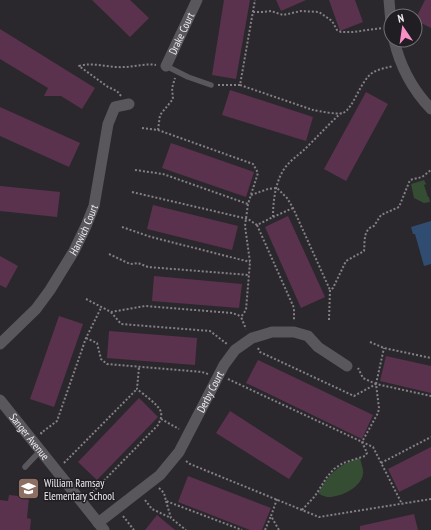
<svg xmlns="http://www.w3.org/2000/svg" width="431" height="530" viewBox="0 0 431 530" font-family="'PT Sans Narrow',sans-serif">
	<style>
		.green { fill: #354d33 }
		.water { fill: #304d71 }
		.building { fill: #5b324d }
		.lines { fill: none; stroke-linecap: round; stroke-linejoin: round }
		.path { stroke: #838185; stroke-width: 2; stroke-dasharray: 2 2; stroke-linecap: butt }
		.service { stroke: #59565c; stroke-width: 5.5 }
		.minor { stroke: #59565c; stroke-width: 11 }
		.labels { text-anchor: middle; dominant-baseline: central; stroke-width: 3; stroke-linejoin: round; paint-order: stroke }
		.street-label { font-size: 11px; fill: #eeecf0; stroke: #211e23 }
		.poi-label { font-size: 11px; fill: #eeecf0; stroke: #211e23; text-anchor: start }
	</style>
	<rect width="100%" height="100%" fill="#2a282d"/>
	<path class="green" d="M424,180L426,184L424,185L428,197H429L430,202L424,203L414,198L411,184Z
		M360,458C361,463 364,470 363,474C361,488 339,498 327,497C323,496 321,495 318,493C330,473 337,465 360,458Z"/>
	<path class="water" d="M431,221V264L424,266L415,234H413L411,227Z"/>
	<path class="building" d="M92,0H130L149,18L130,37Z
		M224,0H250L236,79L212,75Z
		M276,0H306L281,11Z
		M329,0H355L363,22L340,31Z
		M425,0H431V28L415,20Z
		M0,29L95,88L82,109L61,96H44L48,88L0,59Z
		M230,90L313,117L306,141L222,115Z
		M366,92L388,104L346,181L324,169Z
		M0,107L80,143L69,167L0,136Z
		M171,143L254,172L246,197L162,168Z
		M0,186L60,192L57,217L0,211Z
		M153,205L238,226L232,250L147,229Z
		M288,216L325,297L301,308L265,227Z
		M0,256L18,266L6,288L0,285Z
		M154,276L242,284L239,308L152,301Z
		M59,316L83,324L54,407L30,399Z
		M109,331L197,338L195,365L107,358Z
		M386,356L431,366V393L380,381Z
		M258,360L373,415L362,439L246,383Z
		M139,398L158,417L97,480L78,462Z
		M230,411L303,458L289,479L216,433Z
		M431,447V476L399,492L388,469Z
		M188,476L271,508L262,530H250L178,502Z
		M9,495L29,497L27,518L31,519L30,530H0V500L8,501Z
		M414,514L418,530H360V526Z
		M157,515L175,530H145Z"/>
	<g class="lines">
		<path class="path" d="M253,12H263L271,11L283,15L301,11L319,12L332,21L337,30L341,32H353L382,28
			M218,85H240L255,0
			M240,85L313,110C320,111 336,115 343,113C353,109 360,82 372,73C378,69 386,68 393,66
			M121,96L117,91L108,87L79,66C92,62 105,67 118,67C131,68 143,63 156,65
			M142,128L158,130L253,164L258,173L248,204L245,226L250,262L246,310L241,317L246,329
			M158,130L160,115L173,99L172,88L175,78
			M135,170L163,174L248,204
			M132,192L248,219L257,225L273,217C273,199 276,175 290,162C295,157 301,153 306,148C318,136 329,124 341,113
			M251,195L268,189L277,188L287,198L293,208L330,290
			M273,217L293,208
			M257,225L294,308V321
			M122,227L151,237L250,262
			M109,254L130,264L138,263L148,267L249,275
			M86,299L111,312L145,306L232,313L238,315L241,317
			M111,312L121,324L210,331L227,344
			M329,320L330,290L333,288L346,261L364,251C365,241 363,229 374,226L381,215L399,207L410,180L422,177L431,170
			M86,338L97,343L101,359L107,364L202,372L208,374
			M370,342L384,348L431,358
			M258,348L260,352L354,396L376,384L431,396
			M228,379L373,447L402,504
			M376,384L384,348
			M161,419L179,429
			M42,434L41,433L57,421L86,338L101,308
			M186,461L190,464L319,517L431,499
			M64,463L137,389
			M381,463L431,437
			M159,488L164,493L166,501L242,530
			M90,495L158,425C160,421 162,417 161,412C159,405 143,394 137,389L139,367
			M277,499L271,516L279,530
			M145,500L152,509L171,518
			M166,501L171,518L186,530
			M302,510L315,496L327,477L334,469L343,463L365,456L367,453L362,442L378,413L379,408L376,384L363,378L358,368
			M123,516L134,530
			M265,530L271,516"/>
		<path class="service" d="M166,66L188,77L211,85
			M25,467L40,451"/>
		<g class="minor">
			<path d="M389,0L391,23"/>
			<path d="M394,40C400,66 412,89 431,109"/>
			<path id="s1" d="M166,66L197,0"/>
			<path id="s2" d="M0,344L36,309L50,290L74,251L86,226L94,206L108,124L115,107L129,104"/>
			<path id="s3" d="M0,400L104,530"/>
			<path id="s4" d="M98,523L160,475L179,452L224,365L235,350L252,338L272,332H294L308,336L318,347L347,366"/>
		</g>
	</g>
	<defs>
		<symbol id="school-square" viewBox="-11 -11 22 22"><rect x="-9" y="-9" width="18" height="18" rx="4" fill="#8d6e63" stroke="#211e23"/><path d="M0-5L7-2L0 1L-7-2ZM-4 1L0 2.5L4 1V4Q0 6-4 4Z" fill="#fff"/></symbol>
	</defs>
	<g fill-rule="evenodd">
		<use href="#school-square" x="16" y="476" width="25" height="25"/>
	</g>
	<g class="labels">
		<g class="street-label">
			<text stroke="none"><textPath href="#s1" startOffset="36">Drake Court</textPath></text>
			<text stroke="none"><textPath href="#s2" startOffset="143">Harwich Court</textPath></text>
			<text stroke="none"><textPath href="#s4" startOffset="176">Derby Court</textPath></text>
			<text stroke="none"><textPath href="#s3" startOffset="47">Sanger Avenue</textPath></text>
		</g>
		<g class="poi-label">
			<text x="44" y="483">William Ramsay<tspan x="44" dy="13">Elementary School</tspan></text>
		</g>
	</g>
	<g transform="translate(403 28) rotate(347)"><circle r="19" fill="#211e23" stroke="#737075"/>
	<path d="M0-3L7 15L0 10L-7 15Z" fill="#fa8fc7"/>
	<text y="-6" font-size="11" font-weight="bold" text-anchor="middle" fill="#eeecf0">N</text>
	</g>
</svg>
